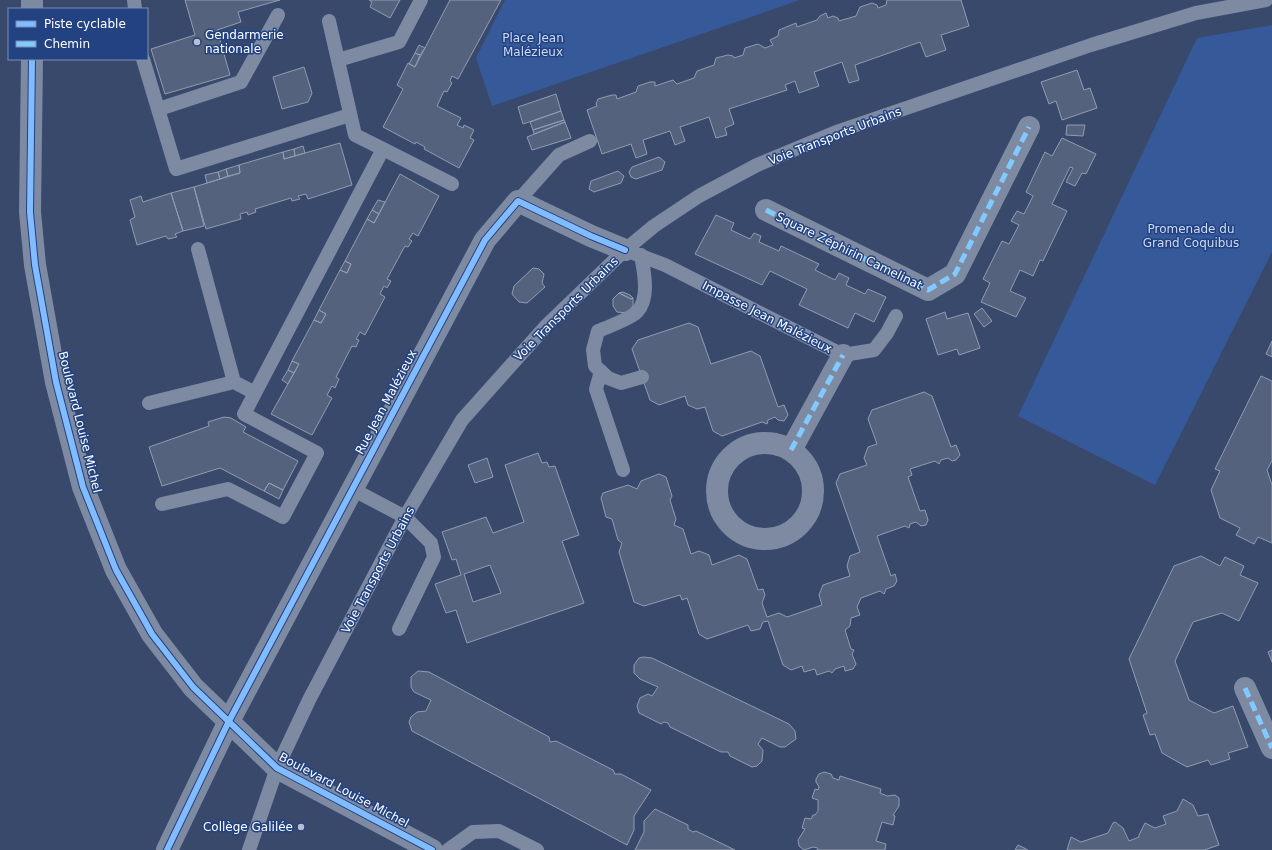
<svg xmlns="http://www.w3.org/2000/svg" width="1272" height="850" viewBox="0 0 1272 850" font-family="'DejaVu Sans',sans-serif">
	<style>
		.green { fill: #365999 }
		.building { fill: #54627e; stroke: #919cb1; fill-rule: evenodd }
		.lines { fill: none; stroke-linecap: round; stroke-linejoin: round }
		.lane { stroke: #7e8aa2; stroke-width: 14 }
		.street { stroke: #7e8aa2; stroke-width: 22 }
		.quiet { stroke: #80caff; stroke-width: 5; stroke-dasharray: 10 5; stroke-linecap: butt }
		.cycleway-casing { stroke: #224282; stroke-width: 8 }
		.cycleway { stroke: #80bcff; stroke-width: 6 }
		.poi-dot { fill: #b9bfcc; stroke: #224282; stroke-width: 1.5 }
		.labels { text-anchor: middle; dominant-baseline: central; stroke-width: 3; stroke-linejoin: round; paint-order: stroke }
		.poi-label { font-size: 12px; fill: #fff; stroke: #224282; text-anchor: start }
		.park-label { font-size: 12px; fill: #cddbf6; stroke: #224282 }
		.street-label { font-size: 12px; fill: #fff; stroke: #224282 }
	</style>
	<rect width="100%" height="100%" fill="#38496c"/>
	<path class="green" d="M505,0H800L492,106L476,58Z
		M1272,25V252L1155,485L1018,416L1197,38Z"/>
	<path class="building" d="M185,0H280L238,12L241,22L217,30L230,75L165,94L151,49L195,35Z
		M369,0H400L390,18L370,7L372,2Z
		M450,0H501L458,79L452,76L450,81L452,83L447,92L444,91L437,106L461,118L457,125L463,128L464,125L474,130L470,138L474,140L459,168L424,149L425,147L416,142L415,144L383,127L403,89L397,85L408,63L415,67Z
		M887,0H961L969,26L941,35L946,50L926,57L920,42L855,65L859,80L849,83L842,62L814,72L819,86L799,93L795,81L785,85L787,90L729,109L734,124L725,128L727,135L716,138L709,117L680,127L685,141L675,145L670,131L643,140L647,154L636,158L631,144L602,154L587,110L597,106L596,104L598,99L612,95H616L617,99L636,92L638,86L650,82H655V86L673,80L677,84L694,78L697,71L714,65L716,58L728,55L733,56L734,58L743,55L745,48L758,44L765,48L773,45L770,40L778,36L779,30L796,23L797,27L817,20L820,16L826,13L828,18L833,16L838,18L839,21L856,16L860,7L872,3L877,5L878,8L886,5Z
		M419,45L425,48L420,55L415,53Z
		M415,53L420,55L415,67L409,64Z
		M304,67L312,93L308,102L282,109L273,77Z
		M1077,70L1084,90L1090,88L1097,108L1062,120L1056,101L1049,104L1041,82Z
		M556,94L561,111L523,124L518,107Z
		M561,111L564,120L533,130L530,122Z
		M564,120L565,122L534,134L533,130Z
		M565,122L571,138L532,150L527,137Z
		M1067,125H1085L1083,136L1066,135Z
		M1062,138L1096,154L1086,174L1082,173L1075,186L1066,182L1073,168L1070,167L1052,204L1067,211L1043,261L1040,260L1033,276L1020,270L1010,291L1026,298L1016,317L981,302L990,283L983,279L1002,241L1009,244L1019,225L1011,221L1017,211L1024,214L1033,196L1026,192L1045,152L1052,156Z
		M340,143L352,185L308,199L306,194L298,196L300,199L292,201L291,198L255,209L256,212L248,215L247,212L240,214L241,219L206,229L194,187L240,173L239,165L283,152L284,159Z
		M303,146L305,153L295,156L294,149Z
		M294,149L295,156L284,159L283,152Z
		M659,157L665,162L662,170L636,179L631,177L629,172L632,167Z
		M239,165L240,173L228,176L226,169Z
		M226,169L228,176L220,179L218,172Z
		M618,171L624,176L621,183L594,192L589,189L591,181Z
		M218,172L220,179L207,183L205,175Z
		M400,174L439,196L418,236L413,233L409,239L412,241L408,247L405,246L387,279L391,281L387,288L384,286L380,294L385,297L365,335L360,332L356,339L359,340L356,347L352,346L336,377L339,379L335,388L332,386L327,395L332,398L312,435L271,414L299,364L292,361L314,320L321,323L326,314L319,310L340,270L347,273L351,264L345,261L367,219L374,223Z
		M194,187L204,226L183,231L171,193Z
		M171,193L183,231L175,234L177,237L168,239L166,236L137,245L130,220L135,217L130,200L141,196L143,202Z
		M378,200L385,202L379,214L372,210Z
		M372,210L379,214L374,223L367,219Z
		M716,215L734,223L731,230L750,239L754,233L761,236L759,242L779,251L781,246L819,264L815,270L835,280L839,273L849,278L846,285L865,294L868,289L886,297L874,322L855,313L848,328L799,305L807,289L770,271L762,285L695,254Z
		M345,261L351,264L347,273L340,270Z
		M533,268L539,269L544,274L542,283L545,287L527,303L519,302L512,294L514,286Z
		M623,292L630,295L633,298L631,299L619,293Z
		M619,293L631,299L633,298V306L627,313L617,312L613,306V299Z
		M982,308L992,321L984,327L974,314Z
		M319,310L326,314L321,323L314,320Z
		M945,312L947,319L968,313L980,348L959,355L957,349L938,355L926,319Z
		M689,323L698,327L711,364L751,351L760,356L778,407L784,405L788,415L784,421L778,420L775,417L768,420L767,424L762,422L722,436L713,431L705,407L697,409L688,405L685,396L659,405L650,400L632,349L638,340Z
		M1272,341V357L1266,354Z
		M292,361L299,364L294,373L288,370Z
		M288,370L294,373L288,384L282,380Z
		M1261,376L1272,381V461L1267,470L1272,485V543L1258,537L1254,544L1236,535L1240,528L1220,518L1211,490L1220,471L1215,469Z
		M924,392L932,396L951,447L956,445L960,455L956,460L952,461L948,458L941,460L939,464L935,461L910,469L912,475L908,477L920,511L925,510L928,520L926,525L921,526L916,522L910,524L909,528L905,526L877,536L891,576L895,574L897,581L894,586L886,589L884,594L880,591L861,598L857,607L860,615L851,618L850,626L845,630L851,649L854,650L852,654L856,664L853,669L845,671L844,666L835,669L832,673L829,671L817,675L815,669L804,672L802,666L791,670L783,665L768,621L763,622L760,629L751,631L748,625L707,639L699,634L687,598L682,600L680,595L644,606L634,602L619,552L622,543L618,540L612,519L606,517L601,498L603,493L628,485L637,489L641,481L659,474L666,477L672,496L670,500L676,519L674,525L683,529L691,554L699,551L709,555L712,565L739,555L747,559L758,590L763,589L765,595L762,603L767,617L779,613L787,617L822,605L819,595L823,585L850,576L847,566L850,556L860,552L836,483L840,474L867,465L864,458L868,447L877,444L868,419L872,410Z
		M224,417L231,418L246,427L243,432L298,461L283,490L269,483L264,491L220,468L162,486L149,447L209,426L208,422Z
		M538,453L542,463L547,462L549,467L555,466L579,535L562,541L584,603L467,643L456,610L446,613L435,584L461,575L456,559L452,560L442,532L486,517L493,533L524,522L505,465ZM490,565L501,593L473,602L464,574Z
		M487,458L493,477L475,483L468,465Z
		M269,483L283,490L279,499L264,491Z
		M1201,556L1220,566L1225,557L1244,566L1240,575L1258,583L1239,621L1222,613L1193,622L1175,661L1189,700L1214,713L1233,706L1248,747L1228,753L1230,759L1211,765L1208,760L1187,767L1162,753L1155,734L1150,735L1143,715L1147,713L1129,659L1174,566Z
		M1272,650V662L1268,652Z
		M643,657L652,658L789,724L795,731L796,739L785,747H780L762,738L758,744L763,750L762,761L757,766L752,767L730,756L728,752H721L670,727L668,723L664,722L661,724L639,713L637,706L640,698L648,694L652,696L658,687L640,679L634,673V665L639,658Z
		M418,671L429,672L549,737L550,742L556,741L613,770L615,774H621L651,790L634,816V830L627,845L412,731L409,722L411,717L417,712L426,711L431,700L414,692L411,687V677Z
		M824,772L831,774L833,778L839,780L840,776L881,789L880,793L887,796L895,795L899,798V806L893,815L895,816L893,825L882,822L876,841L886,844L885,850H817L818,848L813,847L804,850L799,846L798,840L805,829L802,828L805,818L811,819L813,815H815L818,811V800L812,798L815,789L818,790L819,787L816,782V779L819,774Z
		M1183,799L1193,805L1198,816L1208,814L1219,845L1204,850H1067L1071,837L1081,842L1108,833L1113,823L1115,822L1123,828L1129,841L1139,837V835L1145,823L1155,828L1166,824L1163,816L1177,811Z
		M655,809L688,825V829L693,832L696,831L735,850H635L644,832V821Z
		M1018,845L1028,850H1015Z"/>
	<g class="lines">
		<path class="lane" d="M134,0L135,9
			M329,21L355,135L383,149
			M143,59L176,169L350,115
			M338,60L399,42L421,0
			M159,109L241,82L278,15
			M518,201L559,155L590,141
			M198,249L234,382
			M625,250L665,265L843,355L874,350L887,333L896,316
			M641,255C644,272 650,298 637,312C633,317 606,328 598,331L593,350L595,366L608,378L621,383L642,377
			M601,371L596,389L623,470
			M149,403L234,382L255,393
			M352,489L405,517L431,543L434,557L399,629
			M162,504L228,489L283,517L317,453L244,414L383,149L452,184
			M249,850L277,768L309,700L405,517L462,420L547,325L625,250L654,226L699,196L757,165L839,131L1091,45L1196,13L1266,0
			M448,850L473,832L499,831L537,850"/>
		<path class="street" d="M32,9V0
			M32,59L30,212L35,265L56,382L83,487L116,570L152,634L193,687L277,768L432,850
			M766,210L928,290L955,274L1029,127
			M717 491a48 48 0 1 1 96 0a48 48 0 1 1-96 0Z
			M791,450L843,355
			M1245,688L1272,748
			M167,850L228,723L485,240L518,201L591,236L625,250"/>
		<path class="quiet" d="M766,210L928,290L955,274L1029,127
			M791,450L843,355
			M1245,688L1272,748"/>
		<defs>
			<path id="cycleway" d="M32,59L30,212L35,265L56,382L83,487L116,570L152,634L193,687L277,768L432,850
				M167,850L228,723L485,240L518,201L591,236L625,250"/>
		</defs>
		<use href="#cycleway" class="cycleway-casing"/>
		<use href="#cycleway" class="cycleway"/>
	</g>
	<g class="poi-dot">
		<circle cx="197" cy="42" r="4"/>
		<circle cx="301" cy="827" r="4"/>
	</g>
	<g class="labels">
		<g class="poi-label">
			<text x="205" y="35">Gendarmerie<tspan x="205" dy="14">nationale</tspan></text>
			<text x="293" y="827" text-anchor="end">Collège Galilée</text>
		</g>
		<g class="park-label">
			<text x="533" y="38">Place Jean<tspan x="533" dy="14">Malézieux</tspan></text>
			<text x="1191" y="229">Promenade du<tspan x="1191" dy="14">Grand Coquibus</tspan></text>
		</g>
		<g class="street-label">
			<text transform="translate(835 136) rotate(-21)">Voie Transports Urbains</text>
			<text transform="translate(849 251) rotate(26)">Square Zéphirin Camelinat</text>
			<text transform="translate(566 309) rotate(-45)">Voie Transports Urbains</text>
			<text transform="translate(767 317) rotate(27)">Impasse Jean Malézieux</text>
			<text transform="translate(386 402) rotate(-62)">Rue Jean Malézieux</text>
			<text transform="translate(80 422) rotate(76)">Boulevard Louise Michel</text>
			<text transform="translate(378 570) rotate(-62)">Voie Transports Urbains</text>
			<text transform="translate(344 790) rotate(28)">Boulevard Louise Michel</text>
		</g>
	</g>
	<rect x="8" y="8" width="140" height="52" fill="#224282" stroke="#7a8eb4"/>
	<rect x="16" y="21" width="20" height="6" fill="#80bcff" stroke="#7a8eb4"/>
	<text x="44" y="28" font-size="12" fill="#ffffff">Piste cyclable</text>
	<rect x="16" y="41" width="20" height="6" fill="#80caff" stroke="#7a8eb4"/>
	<text x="44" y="48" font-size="12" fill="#ffffff">Chemin</text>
</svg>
